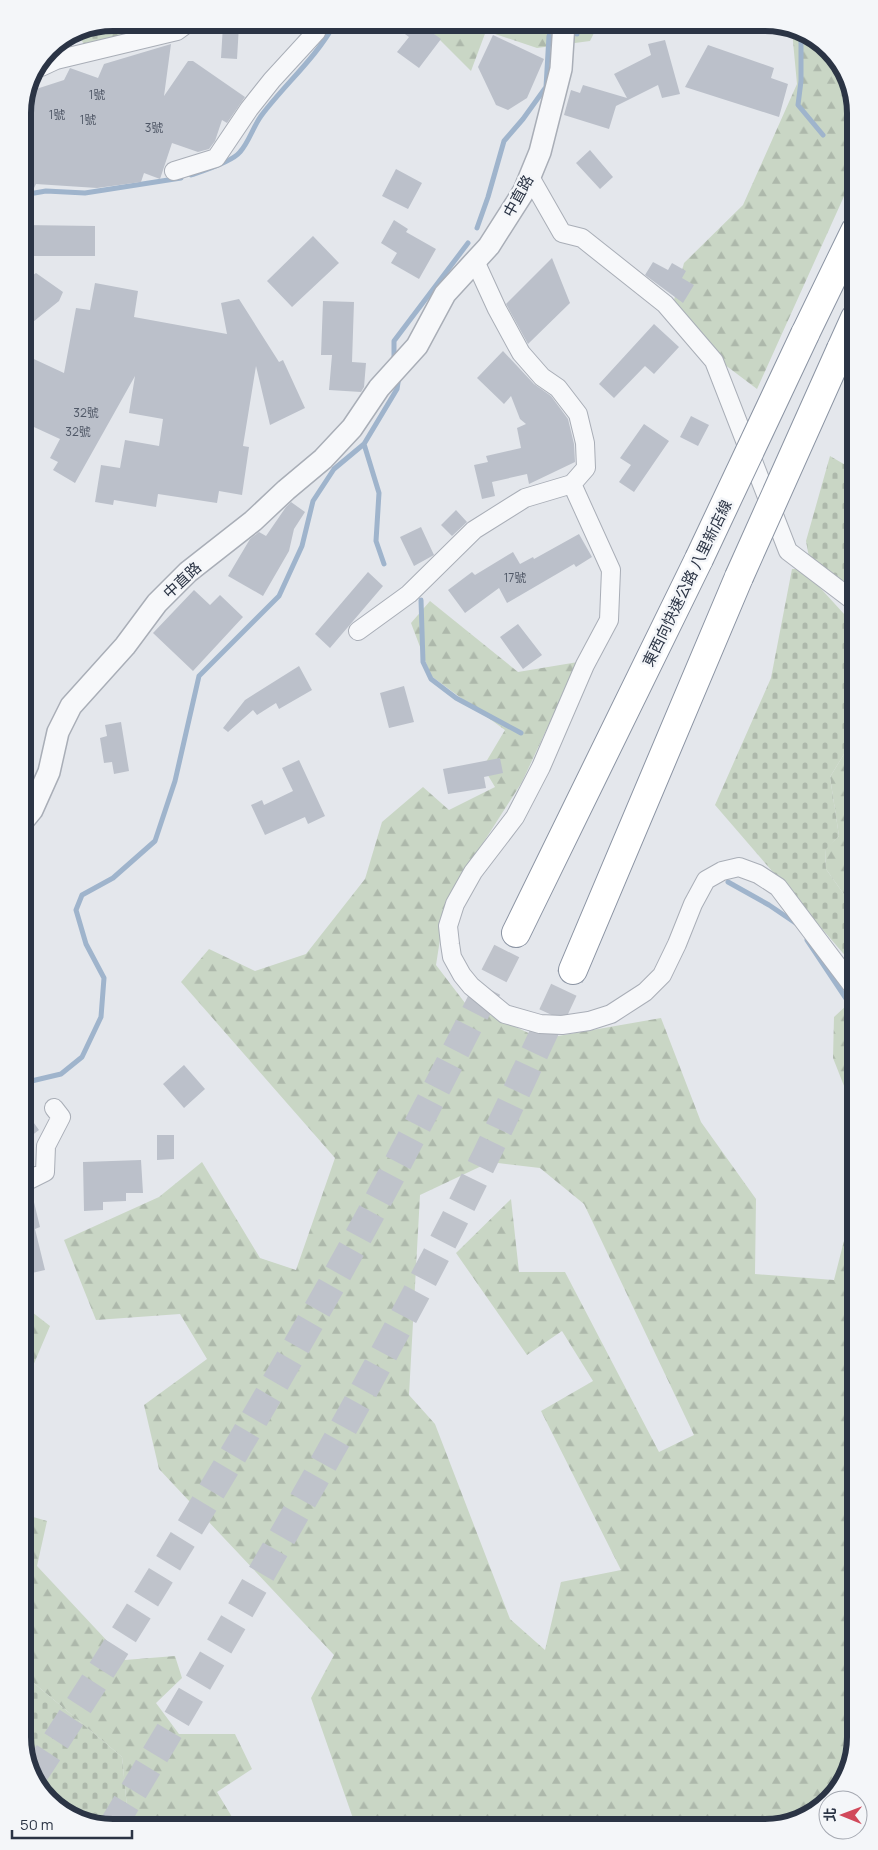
<svg xmlns="http://www.w3.org/2000/svg" width="878" height="1850" viewBox="0 0 878 1850" font-family="Manrope,'Noto Sans TC',sans-serif">
	<style>
		.forest { fill: url(#forest-firs); fill-rule: evenodd }
		.cemetery { fill: url(#cemetery-stones) }
		.lines { fill: none; stroke-linecap: round; stroke-linejoin: round }
		.stream { stroke: #9fb4cc; stroke-width: 5 }
		.building { fill: #bbc0ca }
		.trunk-tunnel { stroke: #bfc3cb; stroke-width: 28; stroke-dasharray: 28 14; stroke-linecap: butt }
		.minor-casing { stroke: #a9aeb7; stroke-width: 20 }
		.tertiary-casing { stroke: #a9aeb7; stroke-width: 24 }
		.trunk-casing { stroke: #8b94a3; stroke-width: 30 }
		.minor { stroke: #f7f8fa; stroke-width: 18 }
		.tertiary { stroke: #f7f8fa; stroke-width: 21 }
		.trunk { stroke: #fff; stroke-width: 28 }
		.trunk-bridge-casing { stroke: #8b94a3; stroke-width: 30; stroke-linecap: butt }
		.trunk-bridge { stroke: #fff; stroke-width: 28 }
		.labels { text-anchor: middle; dominant-baseline: central; stroke-width: 5; stroke-linejoin: round; paint-order: stroke }
		.number-label { font-size: 12px; fill: #4f5766 }
		.street-label { font-size: 15px; fill: #2b3445; stroke: #f4f6f9 }
		.rim { fill: none; stroke: #2b3445; stroke-width: 6 }
	</style>
	<defs>
		<pattern id="forest-firs" width="22" height="20" patternUnits="userSpaceOnUse" patternTransform="scale(1.25)"><rect width="22" height="20" fill="#c9d6c5"/><path d="M5 1l3.5 6h-7zM16 11l3.5 6h-7z" fill="#adb8ab"/></pattern>
		<pattern id="cemetery-stones" width="16" height="16" patternUnits="userSpaceOnUse" patternTransform="scale(1.25)"><rect width="16" height="16" fill="#c9d6c5"/><path d="M2 7V4a2 2 0 0 1 4 0v3zM10 15v-3a2 2 0 0 1 4 0v3z" fill="#adb8ab"/></pattern>
	</defs>
	<rect width="100%" height="100%" fill="#e4e7ec"/>
	<path class="forest" d="M423,23H599L590,41L537,48L486,31L471,71Z
		M792,31L820,41L849,79L855,113V172L757,389L696,343L674,300L684,263L743,205L797,84Z
		M430,601L518,672L578,662L522,782L446,901L436,965L465,1003L541,1039L661,1018L701,1122L756,1199L755,1274L834,1280L848,1225L855,1220V1737L840,1788L799,1821L765,1827H356L311,1698L334,1655L159,1469L144,1405L207,1359L180,1314L96,1320L64,1240L159,1197L202,1162L260,1258L296,1270L335,1158L181,982L209,949L255,971L306,954L365,879L382,822L423,787L449,810L495,787L483,767L505,730L431,676L411,623ZM490,1162L540,1168L584,1204L694,1435L659,1452L565,1272H519L511,1199L456,1253L527,1355L562,1331L593,1381L541,1411L621,1570L561,1582L545,1650L510,1619L435,1424L409,1395L420,1195Z
		M855,634V671L846,660L844,640Z
		M855,736V910L826,869L825,849L839,836L830,777Z
		M848,1004L855,1011V1105L848,1096L833,1058L834,1017Z
		M23,1305L50,1326L27,1380L23,1383Z
		M23,1514L47,1521L37,1566L125,1660L175,1656L182,1678L156,1703L179,1734H235L252,1769L217,1792L238,1827H129L122,1757L23,1674Z"/>
	<path class="cemetery" d="M113,23H178L84,45L77,30Z
		M830,456L854,470L855,596L810,563L806,541Z
		M792,569H803L855,626V634L844,640L846,660L855,671V736L830,777L839,836L825,850L826,869L855,910V967L715,805L771,678Z
		M23,1674L122,1757L129,1827H107L62,1812L29,1771L23,1737Z"/>
	<g class="lines">
		<path class="stream" d="M577,34V23
			M801,34V81L798,105L823,135
			M191,175C203,171 232,162 240,152C249,142 253,127 261,116C285,84 316,58 335,23
			M23,195L46,191L85,193L181,178
			M477,228L488,197L504,141L523,119L546,87L549,36
			M395,361L394,356V341L468,243
			M364,444L379,493L376,541L384,564
			M421,600L423,662L431,679L456,698L521,733
			M728,882L769,905L797,924
			M807,940L855,1012
			M23,1083L61,1074L82,1057L101,1017L104,978L86,944L76,910L82,895L113,878L155,841L175,781L199,676L279,596L302,546L313,501L334,469L364,444L397,389L399,376"/>
	</g>
	<path class="building" d="M390,23H419L441,39L419,68L397,52L409,37Z
		M223,25H239L237,59L221,58Z
		M493,35L544,59L527,98L508,110L496,105L478,67Z
		M665,40L680,94L662,98L658,85L616,106L609,129L564,115L571,90L580,93L583,85L627,98L614,74L651,55L648,44Z
		M171,44L164,96L188,61H193L245,97L227,123L222,120L215,141L209,149L198,152L172,143L160,179L144,173L141,182L97,188L36,184L34,188L23,190V107L30,91L64,80L70,68L98,78L104,64Z
		M708,45L774,68L771,78L788,84L779,117L685,87Z
		M590,150L613,177L600,189L576,163Z
		M396,169L422,183L408,209L382,196Z
		M394,220L408,229L406,232L436,249L419,279L391,263L397,253L381,243Z
		M23,225L95,226V256H23Z
		M313,236L339,263L292,307L267,281Z
		M552,258L570,303L528,344L506,304Z
		M653,262L668,270L672,263L686,271L682,278L694,285L683,303L645,275Z
		M36,273L63,292L59,301L23,330V282Z
		M95,283L138,291L134,317L227,334L221,303L239,299L279,362L283,360L305,408L270,425L256,366L243,446L249,447L242,495L219,491L217,503L158,494L156,507L114,500L113,505L95,502L101,465L120,468L125,440L159,446L163,419L129,413L135,376L75,483L53,470L58,462L50,458L60,439L23,422V354L64,373L76,308L90,310Z
		M323,301L354,302L352,362L366,363L364,387L361,392L329,390L332,355H321Z
		M654,324L679,347L654,374L645,366L614,398L599,384Z
		M503,351L534,384L551,396L568,419L574,444L575,462L529,484L527,474L492,482L495,496L482,499L474,465L488,462L486,456L521,448L517,428L526,424L520,419L511,396L504,404L477,378Z
		M691,416L709,425L698,446L680,437Z
		M644,424L669,441L634,492L619,482L631,465L620,458Z
		M291,502L305,512L294,529L289,551L263,596L228,576L250,539L259,532L266,536L286,507Z
		M456,510L467,522L452,536L441,525Z
		M421,527L434,555L414,566L400,537Z
		M579,534L592,557L576,567L574,564L507,603L499,588L465,613L448,590L472,572L475,575L513,552L520,564L533,557L534,559Z
		M368,572L383,586L330,648L315,634Z
		M194,590L210,605L220,595L243,617L193,671L153,633Z
		M518,624L542,655L523,669L500,637Z
		M299,666L312,690L279,709L276,703L257,715L253,710L228,732L223,728L245,700Z
		M404,686L414,722L389,728L380,693Z
		M121,722L129,771L114,774L112,762L104,763L100,738L107,736L105,725Z
		M500,758L503,773L484,777L486,788L448,794L443,769Z
		M299,760L325,816L308,824L305,817L265,835L251,805L262,800L264,805L293,791L282,768Z
		M184,1065L205,1089L184,1108L163,1084Z
		M23,1108L39,1130L23,1142Z
		M157,1135H174V1159L157,1160Z
		M141,1160L143,1193H126V1201L103,1202V1210L84,1211L83,1162Z
		M28,1197V1199L33,1198L40,1227L35,1229L45,1270L23,1275V1198Z"/>
	<g class="lines">
		<path class="trunk-tunnel" d="M33,1776C141,1613 241,1445 337,1275C400,1163 457,1048 516,933
			M112,1827C223,1643 331,1456 431,1265C482,1168 527,1069 573,970"/>
		<defs>
			<path id="minor" d="M528,23L532,24L559,23
				M41,67L56,60L177,31L188,23
				M534,168L530,177L562,233L582,238L665,304L714,361L788,551L855,602
				M174,171L216,158L249,109L272,80L316,32L320,23
				M572,484L611,570L609,620L585,665L541,767L515,817L473,872L455,904L448,926L450,944L452,957L462,975L471,986L505,1014L540,1024L562,1025L589,1021L611,1014L645,992L662,975L677,944L693,904L706,880L722,871L739,867L758,874L778,887L855,989
				M358,631L409,594L474,530L525,498L572,484L586,468L585,443L578,414L558,388L542,377L521,353L497,309L475,261
				M23,1183L45,1172L46,1146L61,1117L54,1108"/>
			<path id="tertiary" d="M23,821L32,810L49,772L58,732L71,706L125,646L157,603L188,572L253,521L286,490L323,459L352,428L379,388L417,346L445,294L489,246L524,191L540,152L561,69L564,23"/>
			<path id="trunk" d="M805,334L855,231
				M841,349L855,318
				M516,933L699,559
				M573,970L739,577"/>
		</defs>
		<use href="#minor" class="minor-casing"/>
		<use href="#tertiary" class="tertiary-casing"/>
		<use href="#trunk" class="trunk-casing"/>
		<use href="#minor" class="minor"/>
		<use href="#tertiary" class="tertiary"/>
		<use href="#trunk" class="trunk"/>
		<defs>
			<path id="trunk-bridge" d="M699,559L805,334
				M739,577L841,349"/>
		</defs>
		<use href="#trunk-bridge" class="trunk-bridge-casing"/>
		<use href="#trunk-bridge" class="trunk-bridge"/>
	</g>
	<g class="labels">
		<g class="number-label">
			<text x="97" y="94">1號</text>
			<text x="57" y="114">1號</text>
			<text x="88" y="119">1號</text>
			<text x="154" y="127">3號</text>
			<text x="86" y="412">32號</text>
			<text x="78" y="431">32號</text>
			<text x="515" y="577">17號</text>
		</g>
		<g class="street-label">
			<text transform="translate(518 196) rotate(-61)">中直路</text>
			<text transform="translate(182 580) rotate(-43)">中直路</text>
			<text transform="translate(687 583) rotate(-64)">東西向快速公路 八里新店線</text>
		</g>
	</g>
	<path d="M0 0H878V1850H0ZM113 31H765A82 82 0 0 1 847 113V1737A82 82 0 0 1 765 1819H113A82 82 0 0 1 31 1737V113A82 82 0 0 1 113 31Z" fill="#f4f6f9" fill-rule="evenodd"/>
	<path class="rim" d="M113 31H765A82 82 0 0 1 847 113V1737A82 82 0 0 1 765 1819H113A82 82 0 0 1 31 1737V113A82 82 0 0 1 113 31Z"/>
	<g transform="translate(843 1815) rotate(271)"><circle r="24" fill="#f4f6f9" stroke="#a4a8b1"/>
	<path d="M0-4L9 19L0 12L-9 19Z" fill="#d1495b"/>
	<text y="-8" font-size="14" font-weight="bold" text-anchor="middle" fill="#2b3445">北</text>
	</g>
	<path d="M12 1830v8h120v-8" fill="none" stroke="#2b3445" stroke-width="2.5"/>
	<text x="20" y="1830" font-size="15" fill="#2b3445" stroke="#f4f6f9" stroke-width="4" paint-order="stroke">50 m</text>
</svg>
